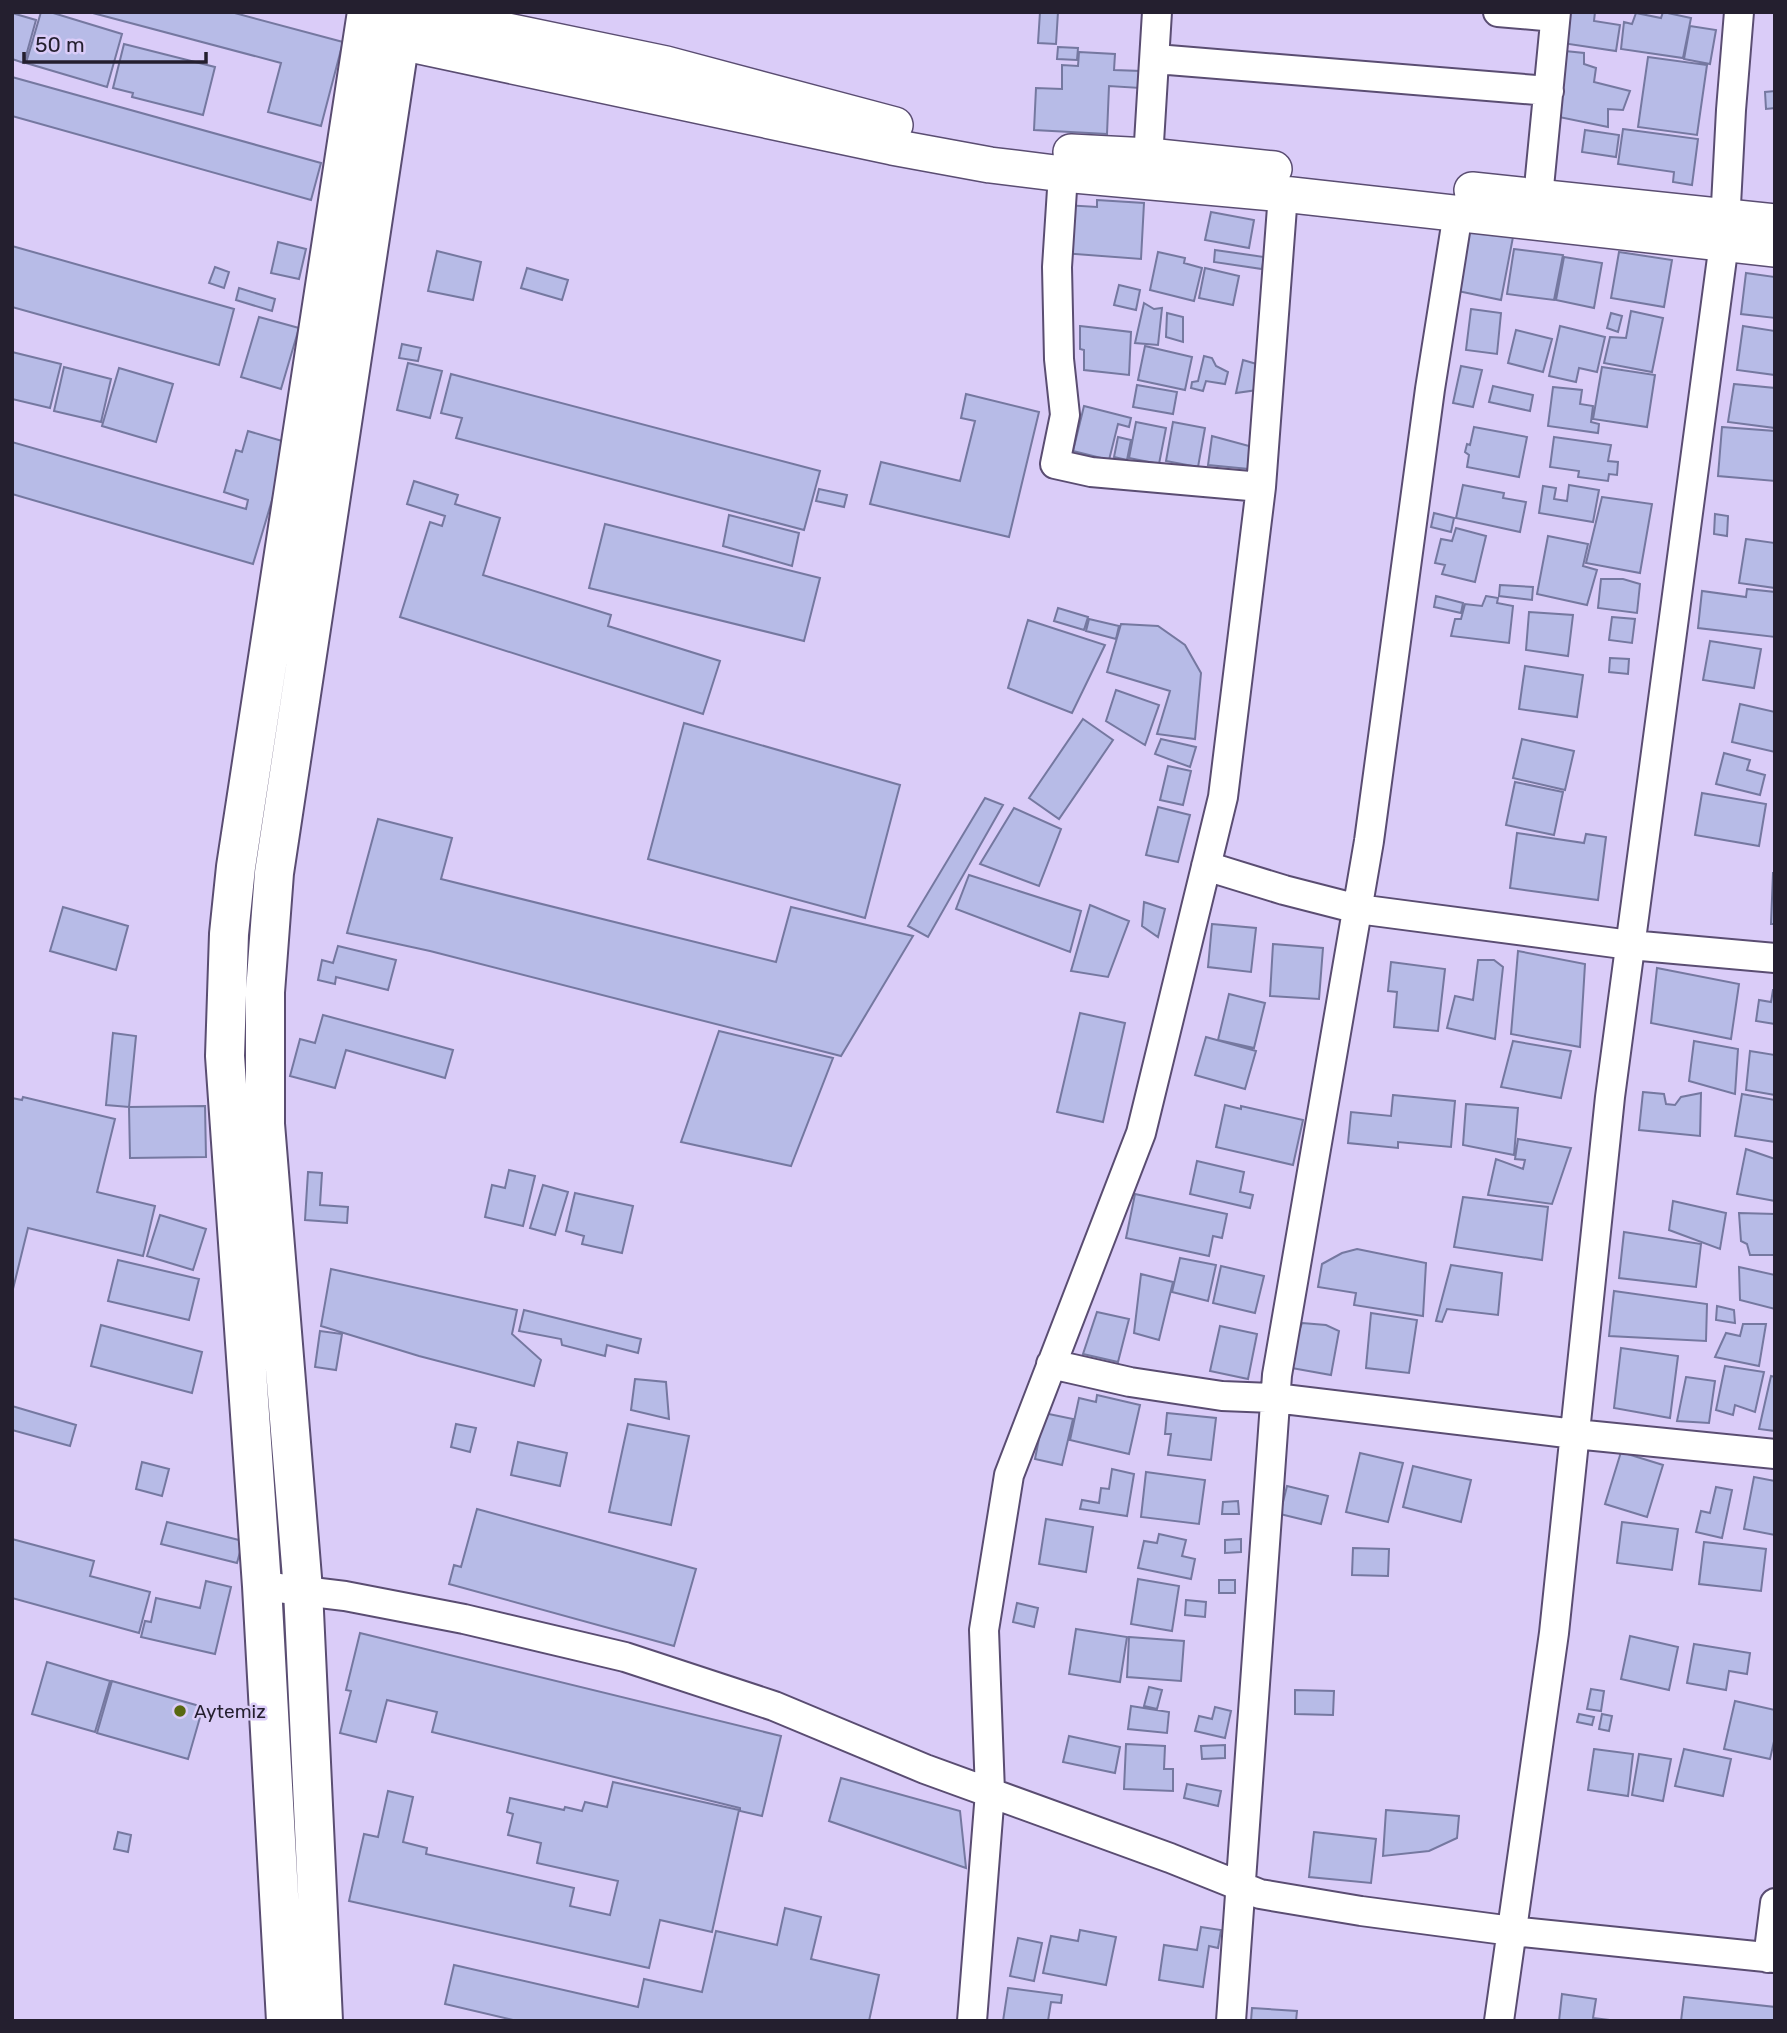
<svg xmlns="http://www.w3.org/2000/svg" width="1787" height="2033" viewBox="0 0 1787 2033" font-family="Rubik,sans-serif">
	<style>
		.building { fill: #b7bbe7; stroke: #7578a0; stroke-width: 2 }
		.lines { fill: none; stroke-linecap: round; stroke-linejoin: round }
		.minor-casing { stroke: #5a4d72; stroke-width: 32 }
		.tertiary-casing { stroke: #5a4d72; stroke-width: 38 }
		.secondary-casing { stroke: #5a4d72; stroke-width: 42 }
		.minor { stroke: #fff; stroke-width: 28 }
		.tertiary { stroke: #fff; stroke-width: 35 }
		.secondary { stroke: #fff; stroke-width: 38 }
		.poi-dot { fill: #586811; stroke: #daccf8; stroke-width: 2.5 }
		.labels { text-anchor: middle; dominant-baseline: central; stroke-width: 5; stroke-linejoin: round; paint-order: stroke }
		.poi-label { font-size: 19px; fill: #241f2f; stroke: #daccf8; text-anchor: start }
	</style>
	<rect width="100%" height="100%" fill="#daccf8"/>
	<path class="building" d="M41,12H50L122,34L107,87L26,63Z
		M89,12H231L343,42L321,126L268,112L281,63Z
		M1040,12H1058L1056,44L1038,43Z
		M1567,12H1595L1594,21L1620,25L1616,51L1562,43Z
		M1663,12L1691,18L1683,58L1621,49L1624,22L1632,24L1636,13L1661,18Z
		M12,13L36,20L24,63L12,59Z
		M1690,26L1716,30L1710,64L1684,59Z
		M124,44L215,67L203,115L132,97L133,93L113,88Z
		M1058,47L1078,48L1077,60L1057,59Z
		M1565,51L1584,53V64L1596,68L1594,82L1630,91L1623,110L1608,109V127L1559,117Z
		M1079,52L1115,54L1114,70L1141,71L1140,88L1109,86L1107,134L1034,130L1036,88L1062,89V65L1078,66Z
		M1648,57L1707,65L1697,135L1638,127Z
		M12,77L321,163L311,200L12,116Z
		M1775,91V108L1766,109L1765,92Z
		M1623,129L1698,139L1692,185L1673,182L1674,172L1618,164Z
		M1585,130L1619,135L1616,157L1582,152Z
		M1097,200L1144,203L1141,259L1062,253L1065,205L1097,207Z
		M1211,212L1254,220L1249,248L1205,240Z
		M1465,228L1513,237L1501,300L1453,290Z
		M278,242L306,249L299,279L271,273Z
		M12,246L234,309L219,365L12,307Z
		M1514,249L1563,255L1554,300L1507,294Z
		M1215,250L1264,257L1262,269L1214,262Z
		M437,251L481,262L473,300L428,291Z
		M1158,252L1185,258L1184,263L1202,268L1194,301L1150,290Z
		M1619,252L1672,260L1664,307L1611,298Z
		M1564,257L1602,263L1594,308L1556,300Z
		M215,267L229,272L224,288L209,283Z
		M527,268L568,280L562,300L521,288Z
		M1205,268L1239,276L1233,305L1199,298Z
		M1746,273L1775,277V318L1741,314Z
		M1119,285L1140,290L1136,310L1114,305Z
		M239,288L275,299L272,311L236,300Z
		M1144,303L1154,309L1162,308L1158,345L1135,343Z
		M1471,309L1501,313L1497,354L1466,350Z
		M1631,311L1663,318L1652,372L1604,363L1610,337L1626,338Z
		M1167,313L1183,317V342L1166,337Z
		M1611,313L1622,316L1618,332L1607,328Z
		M259,317L299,328L281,389L241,377Z
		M1080,326L1131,332L1129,375L1084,370V350L1080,349Z
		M1560,326L1605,337L1597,372L1579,368L1576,382L1549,376Z
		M1743,326L1775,331V375L1737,370Z
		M1516,330L1552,339L1543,372L1508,363Z
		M402,344L421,348L418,361L399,358Z
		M1145,346L1192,357L1185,390L1138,380Z
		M12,352L61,364L50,408L12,399Z
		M1204,356L1212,358L1216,366L1228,372L1225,384L1206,381L1203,391L1191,388L1192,382L1198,381Z
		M1243,360L1260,365L1257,390L1236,393Z
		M408,363L442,371L430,418L397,410Z
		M1461,366L1482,370L1473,407L1453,403Z
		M64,367L111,379L101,422L54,411Z
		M1602,367L1655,375L1647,427L1593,419Z
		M119,368L173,384L156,442L102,426Z
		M451,374L820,471L804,530L456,438L462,418L441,413Z
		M1734,384L1775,388V428L1728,422Z
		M1137,385L1177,392L1173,414L1133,407Z
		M1493,386L1533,395L1530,411L1489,402Z
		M1553,387L1582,390L1580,404L1593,406L1591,422L1599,424L1598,433L1548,426Z
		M966,394L1039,412L1009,537L870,504L881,462L960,481L975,421L961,418Z
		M1084,406L1131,418L1129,427L1118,424L1109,460L1073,451Z
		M1136,422L1166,428L1159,464L1129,458Z
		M1173,422L1205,428L1198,467L1166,461Z
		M1474,427L1527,437L1519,477L1467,467L1469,455L1465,452L1467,444L1470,445Z
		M1722,427L1775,431V481L1718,476Z
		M248,431L289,443L253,564L12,494V442L246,509L248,500L224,492L236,450L242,452Z
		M1212,436L1249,446V469L1208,465Z
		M1118,437L1131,440L1127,460L1114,457Z
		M1554,437L1611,445L1608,461L1618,462L1617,475L1609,474L1608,481L1578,477L1579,471L1550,467Z
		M414,481L458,495L455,504L500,518L483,575L611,615L608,626L720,661L703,714L400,617L430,522L442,526L445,516L407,504Z
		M1463,485L1504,493L1503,498L1526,502L1520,532L1456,518Z
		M1569,485L1599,490L1593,522L1539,513L1543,486L1556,488L1554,499L1567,501Z
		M819,489L847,495L844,507L816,501Z
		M1602,497L1652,504L1640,573L1586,563Z
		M1434,513L1454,518L1451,532L1431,527Z
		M1715,514L1728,516L1727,536L1714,534Z
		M729,515L799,533L792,566L723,546Z
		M605,524L820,578L804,641L589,588Z
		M1456,528L1486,536L1475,582L1442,574L1445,565L1435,563L1441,539L1452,541Z
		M1548,536L1588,544L1583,566L1597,570L1587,605L1537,594Z
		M1746,539L1775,543V588L1739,583Z
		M1601,579H1623L1640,584L1637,613L1598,608Z
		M1500,585L1533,587L1532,600L1499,596Z
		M1747,589L1775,592V637L1698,628L1702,591L1746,597Z
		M1436,596L1463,603L1461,613L1434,607Z
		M1486,596L1498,598L1497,603L1513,606L1509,643L1451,636L1455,619H1461L1465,604L1482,606Z
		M1058,608L1088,617L1084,630L1054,621Z
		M1529,612L1573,615L1568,656L1526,650Z
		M1612,617L1635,619L1632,643L1609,640Z
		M1089,619L1119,626L1116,639L1086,631Z
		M1028,620L1105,645L1072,713L1008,688Z
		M1121,624L1158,626L1185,645L1201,673L1195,739L1157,734L1170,691L1107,672Z
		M1710,641L1761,649L1754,688L1703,680Z
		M1610,658L1629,659L1628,674L1609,672Z
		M1525,666L1583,675L1577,717L1519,709Z
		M1116,690L1159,705L1145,745L1106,721Z
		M1740,704L1775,712V752L1732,742Z
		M1083,719L1113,740L1059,819L1029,798Z
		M684,723L900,785L865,918L648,859Z
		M1161,739L1196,747L1190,767L1155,754Z
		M1522,739L1574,751L1565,790L1513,778Z
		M1724,753L1750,760L1747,770L1765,775L1760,795L1716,784Z
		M1168,766L1191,771L1183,805L1160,800Z
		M1515,782L1563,792L1554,835L1506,825Z
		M1702,793L1766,804L1759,846L1695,835Z
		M985,798L1003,805L928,937L908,926Z
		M1158,807L1190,815L1178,862L1146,855Z
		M1014,808L1061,829L1039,886L980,864Z
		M378,819L452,838L441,879L776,962L791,907L913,936L841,1056L430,951L347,933Z
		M1517,833L1584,843L1586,834L1606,837L1598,900L1510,888Z
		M1773,873H1775V924H1771Z
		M969,875L1081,911L1070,952L956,909Z
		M1144,902L1165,909L1158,937L1142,926Z
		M1090,905L1129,921L1108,977L1071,971Z
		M63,907L128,926L116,970L50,951Z
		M1212,924L1256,928L1251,972L1208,967Z
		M1273,944L1323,948L1319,999L1270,996Z
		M338,946L396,960L388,990L336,977L335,984L318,980L322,960L333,963Z
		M1518,951L1585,964L1580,1047L1511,1034Z
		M1478,960H1494L1503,967L1495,1039L1447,1028L1455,996L1473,1000Z
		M1391,962L1445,969L1438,1031L1394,1027L1397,992L1388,991Z
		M1657,968L1739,984L1731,1039L1651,1023Z
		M1773,990H1775V1024L1756,1021L1759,1000L1771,1002Z
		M1229,994L1265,1003L1254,1048L1218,1040Z
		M1080,1013L1125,1023L1103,1122L1057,1112Z
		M323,1015L453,1050L445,1078L346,1050L335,1088L290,1076L300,1039L315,1043Z
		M719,1031L833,1058L791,1166L681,1142Z
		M113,1033L136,1036L129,1107L106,1105Z
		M1206,1037L1256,1051L1245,1089L1195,1075Z
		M1513,1041L1571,1051L1561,1098L1501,1087Z
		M1694,1041L1738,1049L1735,1094L1689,1081Z
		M1750,1051L1775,1055V1095L1746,1090Z
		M1643,1092L1664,1094L1666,1104L1675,1105L1681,1097L1701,1093L1700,1136L1639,1130Z
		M1742,1094L1775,1100V1142L1735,1136Z
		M1393,1095L1455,1101L1451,1147L1398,1142V1148L1348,1143L1351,1112L1391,1116Z
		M23,1097L115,1119L97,1192L155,1206L143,1256L28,1228L12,1293V1098L22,1100Z
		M1466,1104L1518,1108L1514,1155L1463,1145Z
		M1225,1105L1241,1109V1106L1303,1120L1293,1165L1216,1147Z
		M205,1106L206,1157L130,1158L129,1107Z
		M1518,1139L1571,1148L1552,1204L1488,1195L1496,1159L1523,1169L1525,1160L1515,1159Z
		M1746,1149L1775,1159V1201L1737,1194Z
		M1197,1161L1244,1172L1240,1192L1253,1195L1250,1208L1190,1194Z
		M509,1170L535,1176L523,1226L485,1217L492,1185L505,1188Z
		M308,1172L322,1173L320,1205L348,1207L347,1223L305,1220Z
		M543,1185L568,1192L555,1235L530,1228Z
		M575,1193L633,1206L622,1253L582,1244L584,1236L566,1231Z
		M1135,1194L1227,1214L1222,1238L1213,1236L1209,1256L1126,1238Z
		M1463,1197L1548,1207L1542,1260L1454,1247Z
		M1673,1201L1726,1213L1720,1249L1669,1230Z
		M1739,1213L1775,1214V1255H1750L1747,1244L1741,1241Z
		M160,1215L206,1229L193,1270L147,1256Z
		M1624,1232L1701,1244L1696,1287L1619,1278Z
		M1357,1249L1426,1263L1423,1316L1354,1305L1356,1293L1318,1287L1322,1264L1342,1253Z
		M1180,1258L1216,1265L1208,1301L1172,1292Z
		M118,1260L199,1279L189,1320L108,1301Z
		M1451,1265L1502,1273L1498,1315L1447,1309L1442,1322L1436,1321Z
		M1221,1266L1264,1276L1255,1313L1213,1303Z
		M1739,1267L1775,1275V1309L1740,1300Z
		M331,1269L517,1310L512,1334L541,1360L534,1386L419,1356L321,1326Z
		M1141,1274L1173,1282L1159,1340L1134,1333Z
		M1614,1291L1707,1304L1706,1341L1609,1336Z
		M1717,1306L1734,1310L1735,1323L1716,1320Z
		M524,1310L641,1339L638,1353L607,1345L605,1356L562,1345L561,1339L519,1331Z
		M1097,1312L1129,1319L1118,1362L1083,1354Z
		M1371,1313L1417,1320L1409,1373L1366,1368Z
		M1302,1323L1326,1325L1339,1331L1331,1375L1286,1367Z
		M1743,1324H1766L1759,1366L1715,1357L1726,1333L1740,1336Z
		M101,1325L202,1352L192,1393L91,1366Z
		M1220,1326L1257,1334L1248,1379L1210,1371Z
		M320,1331L342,1334L336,1370L315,1367Z
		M1621,1348L1678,1356L1670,1418L1614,1408Z
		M1725,1366L1764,1372L1755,1412L1735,1405L1733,1415L1716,1410Z
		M1771,1376L1775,1377V1431L1759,1429Z
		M1686,1377L1715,1381L1709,1423L1677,1421Z
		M635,1379L666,1382L669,1419L631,1410Z
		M1097,1395L1140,1405L1129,1454L1070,1440L1079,1398L1096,1402Z
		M12,1406L76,1425L70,1446L12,1430Z
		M1044,1413L1073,1419L1062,1465L1035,1459Z
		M1167,1413L1216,1418L1211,1460L1168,1455L1171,1434H1165Z
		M456,1424L476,1428L470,1452L451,1447Z
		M628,1424L689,1436L671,1525L609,1512Z
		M518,1442L567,1453L560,1486L511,1475Z
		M1621,1452L1663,1465L1647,1517L1605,1504Z
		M1360,1453L1403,1463L1388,1522L1346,1512Z
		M142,1462L169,1469L162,1496L136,1489Z
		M1413,1466L1471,1480L1461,1522L1403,1507Z
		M1112,1469L1134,1474L1127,1516L1080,1509L1082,1500L1099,1503L1101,1488L1109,1489Z
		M1146,1472L1205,1480L1199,1524L1141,1517Z
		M1754,1477L1775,1481V1535L1744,1529Z
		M1287,1486L1328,1496L1321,1524L1280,1514Z
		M1716,1487L1732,1490L1722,1538L1696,1532L1701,1511L1710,1513Z
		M1238,1501L1239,1514H1222L1223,1502Z
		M477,1509L696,1569L674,1646L449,1584L454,1565L461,1567Z
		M1046,1519L1093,1527L1086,1572L1039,1564Z
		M167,1522L243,1541L237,1563L161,1544Z
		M1622,1522L1678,1529L1672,1570L1617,1563Z
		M1159,1534L1186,1540L1182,1556L1195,1559L1191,1579L1138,1568L1144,1541L1157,1543Z
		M12,1539L94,1561L90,1576L150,1592L139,1633L12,1598Z
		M1241,1539V1552L1225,1553V1540Z
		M1704,1542L1766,1549L1761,1591L1699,1584Z
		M1353,1548L1389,1549L1388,1576L1352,1575Z
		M1138,1579L1179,1586L1172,1631L1131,1624Z
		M1219,1580H1235V1593H1219Z
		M206,1581L231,1587L215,1654L141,1637L145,1621L151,1622L156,1598L200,1608Z
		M1186,1600L1206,1602L1205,1617L1185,1615Z
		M1017,1603L1038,1608L1034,1627L1013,1622Z
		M1076,1629L1127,1637L1120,1682L1069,1674Z
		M360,1633L781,1736L762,1816L740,1811V1808L432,1732L437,1712L387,1700L376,1742L340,1733L351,1691L346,1690Z
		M1630,1636L1678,1647L1669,1690L1621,1679Z
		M1129,1637L1184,1641L1181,1681L1127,1677Z
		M1694,1644L1750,1653L1747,1674L1729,1671L1726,1690L1687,1683Z
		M47,1662L110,1681L95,1732L32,1714Z
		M112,1681L203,1707L188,1759L97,1733Z
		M1149,1687L1162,1690L1157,1709L1144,1706Z
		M1591,1689L1604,1691L1601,1711L1587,1709Z
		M1295,1690L1334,1691L1333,1715L1295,1714Z
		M1735,1701L1775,1710V1737L1770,1759L1724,1749Z
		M1131,1706L1169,1712L1167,1733L1128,1729Z
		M1215,1707L1231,1711L1225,1738L1195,1731L1199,1716L1212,1719Z
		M1579,1714L1594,1717L1592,1725L1577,1722Z
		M1602,1714L1612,1716L1609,1731L1599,1729Z
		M1069,1736L1120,1747L1115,1773L1063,1762Z
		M1126,1744L1165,1746L1164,1769H1173V1791L1124,1789Z
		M1225,1745V1758L1202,1759L1201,1746Z
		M1594,1749L1633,1754L1628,1796L1588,1790Z
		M1684,1749L1731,1759L1723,1796L1675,1786Z
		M1639,1754L1671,1759L1663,1801L1632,1795Z
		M841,1778L960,1811L966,1868L829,1821Z
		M613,1782L739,1810L712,1932L660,1920L649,1968L349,1901L364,1834L378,1837L388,1791L413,1797L403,1842L427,1848L426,1854L574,1888L570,1906L610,1915L618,1881L537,1863L541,1843L508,1835L513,1814L507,1812L510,1798L564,1810L565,1807L582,1811L585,1802L607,1807Z
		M1187,1784L1221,1791L1218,1806L1184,1798Z
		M1386,1810L1459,1816L1457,1838L1429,1851L1383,1856Z
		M118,1832L131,1835L128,1852L114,1849Z
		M1314,1832L1376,1839L1371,1883L1309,1877Z
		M785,1908L821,1917L811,1959L879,1975L869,2021H517L445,2004L454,1965L638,2007L644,1979L702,1992L716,1931L777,1945Z
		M1201,1927L1221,1930L1218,1948L1209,1946L1203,1987L1159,1980L1164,1945L1197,1950Z
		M1080,1930L1116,1937L1106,1985L1043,1973L1051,1936L1078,1941Z
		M1018,1938L1042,1943L1034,1981L1010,1976Z
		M1008,1988L1062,1995L1061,2003L1051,2002L1048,2021H1003Z
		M1562,1994L1596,1999L1593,2018L1618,2021H1559Z
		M1684,1997L1775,2007V2021H1681Z
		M1252,2008L1297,2011L1296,2021H1251Z"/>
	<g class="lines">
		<defs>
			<path id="minor" d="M1498,12L1555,17
				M1156,59L1549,91
				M1063,174L1057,267L1059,359L1065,415L1055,464L1091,472L1261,487
				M1147,175L1157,12
				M1536,218L1556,12
				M1206,866L1284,890L1358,909L1630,945L1775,958
				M1051,1364L1130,1382L1222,1396L1275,1398L1575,1434L1775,1454
				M262,1586L345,1596L464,1619L625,1657L774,1706L925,1769L1170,1858L1260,1894L1361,1911L1512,1931L1775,1958
				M1768,1958L1775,1903
				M972,2021L990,1792L984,1630L1009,1475L1141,1133L1223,797L1261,487L1283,194
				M1231,2021L1277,1375L1369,841L1430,389L1458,213
				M1499,2021L1554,1633L1610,1097L1724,243L1731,110L1739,12"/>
			<path id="tertiary" d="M416,12L666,64L895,125
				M372,36L892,147L990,165L1063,174L1283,194L1775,249
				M1071,152L1149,156L1274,169
				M1472,190L1775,222"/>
			<path id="secondary" d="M286,2021L262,1586L225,1056L229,934L236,867L367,12
				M323,2021L303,1590L265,1124V992L274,873L404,12"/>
		</defs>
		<use href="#minor" class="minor-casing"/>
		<use href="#tertiary" class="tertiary-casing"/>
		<use href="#secondary" class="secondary-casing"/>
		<use href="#minor" class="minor"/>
		<use href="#tertiary" class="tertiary"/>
		<use href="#secondary" class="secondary"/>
	</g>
	<circle class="poi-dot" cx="180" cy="1711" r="7"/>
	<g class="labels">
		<g class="poi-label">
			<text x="194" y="1711">Aytemiz</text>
		</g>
	</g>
	<rect width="1787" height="2033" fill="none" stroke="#241f2f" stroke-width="28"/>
	<path d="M24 52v10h182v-10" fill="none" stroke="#241f2f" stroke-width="3.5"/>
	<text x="35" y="52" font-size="21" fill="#241f2f" stroke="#daccf8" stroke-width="5" paint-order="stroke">50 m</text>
</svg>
